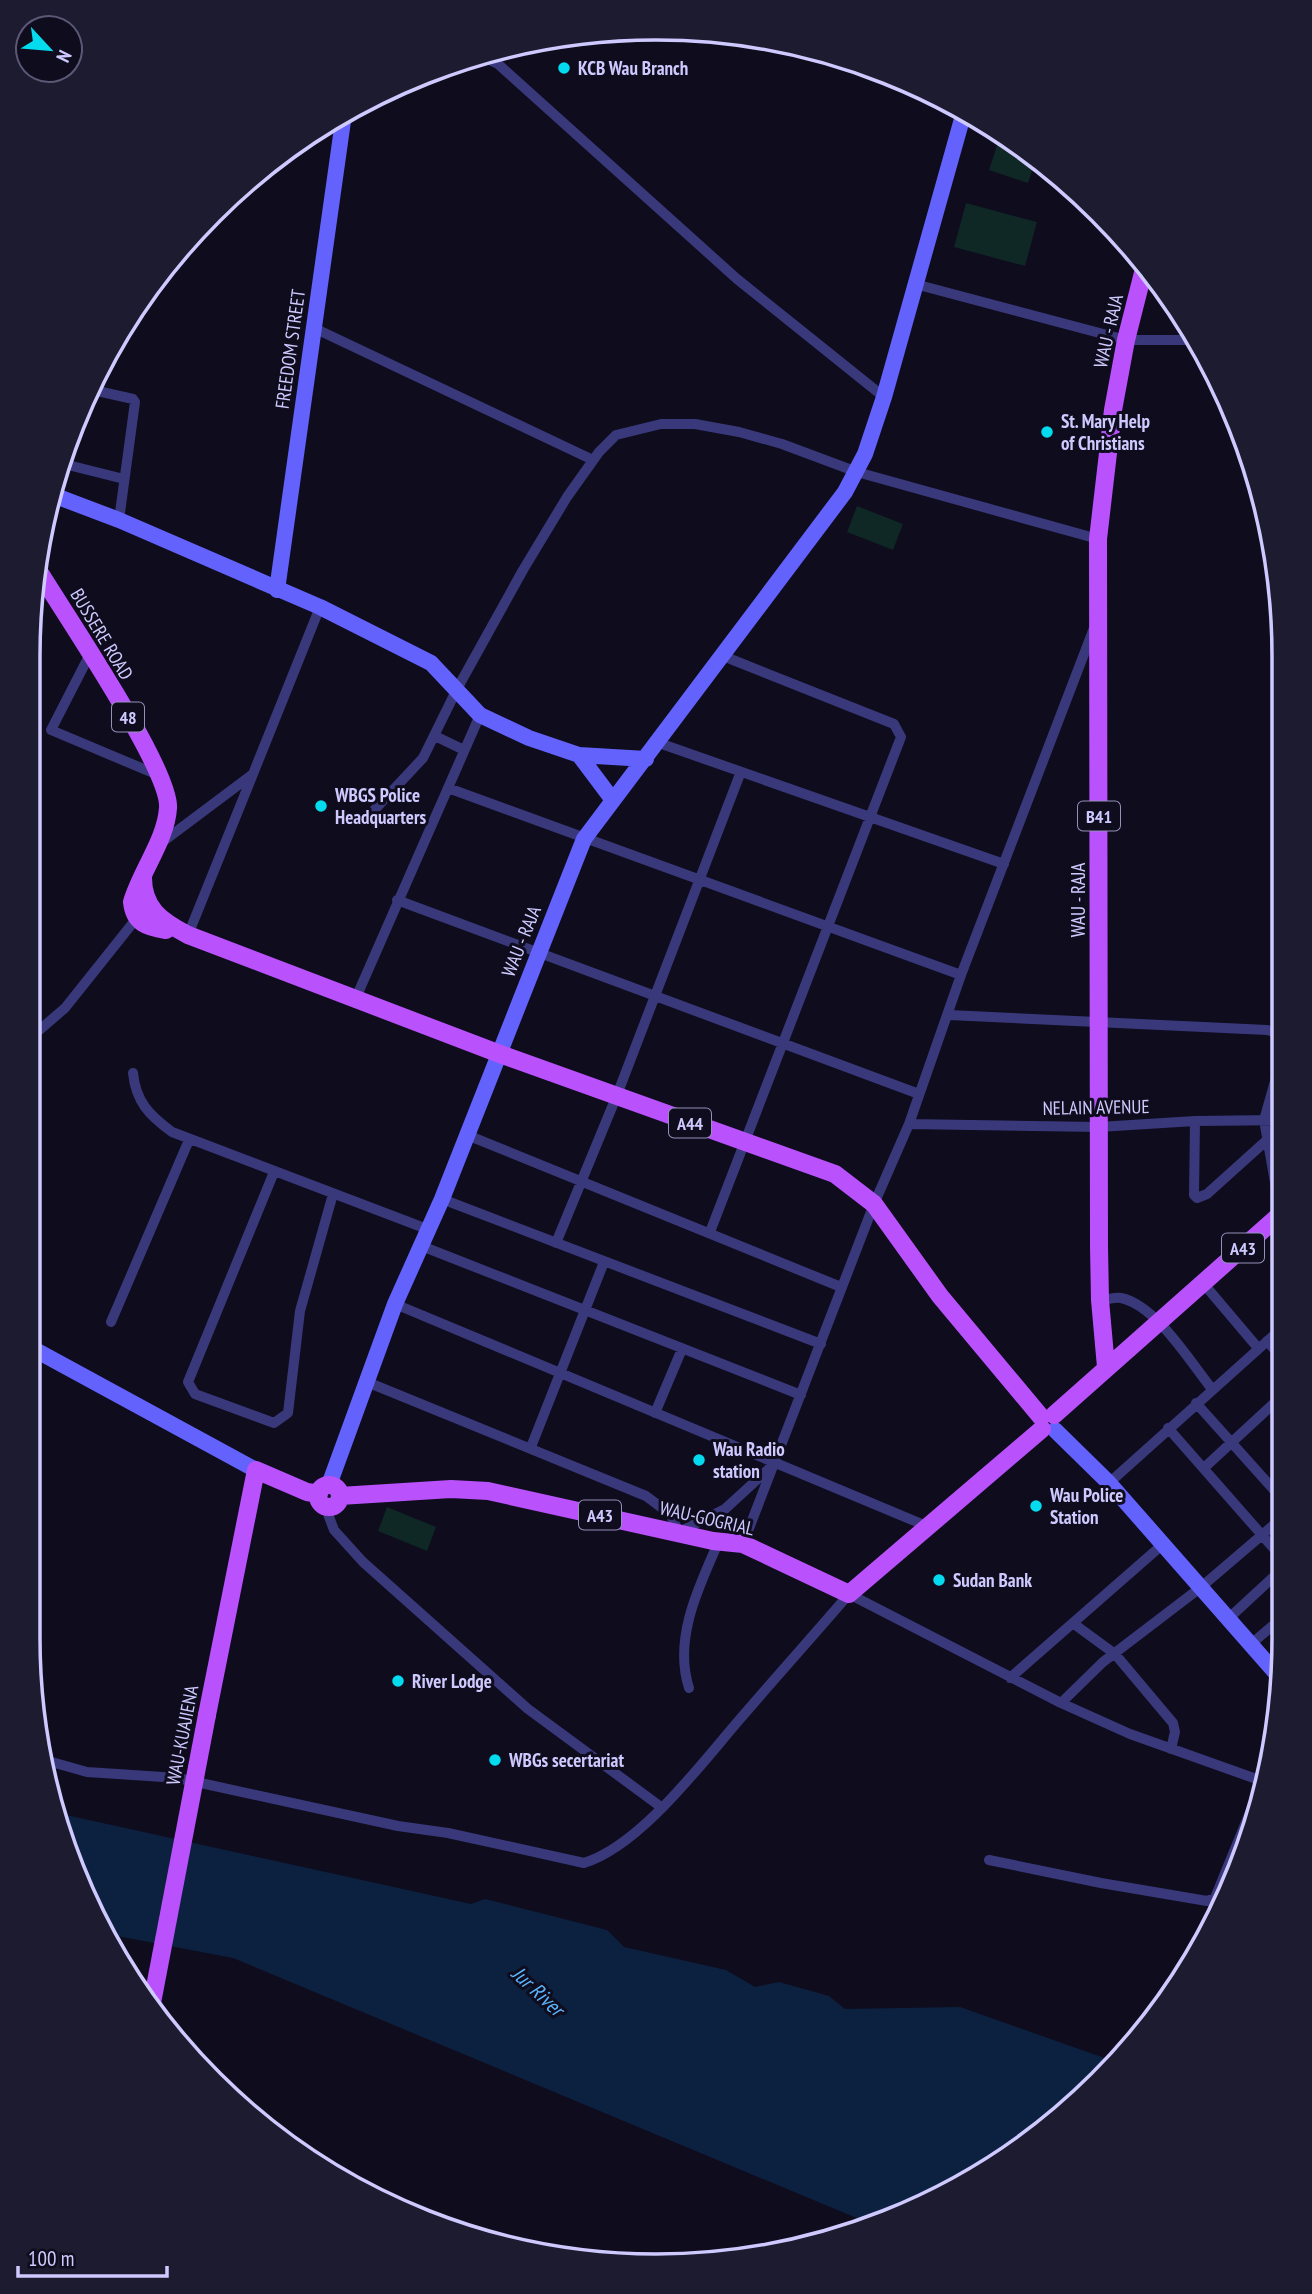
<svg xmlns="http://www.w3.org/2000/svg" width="1312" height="2294" viewBox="0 0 1312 2294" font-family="'PT Sans Narrow',sans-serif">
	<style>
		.green { fill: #0f2725 }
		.water { fill: #0c2140 }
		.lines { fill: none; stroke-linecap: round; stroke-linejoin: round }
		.street { stroke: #39387b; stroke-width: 10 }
		.secondary { stroke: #6362fc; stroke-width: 16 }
		.primary { stroke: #b952fc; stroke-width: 18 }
		.primary-bridge { stroke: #b952fc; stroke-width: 18 }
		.poi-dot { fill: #05dbee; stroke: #0e0c1d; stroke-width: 2.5 }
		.labels { text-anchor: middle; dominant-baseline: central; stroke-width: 6; stroke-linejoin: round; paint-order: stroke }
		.shield { fill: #0e0c1d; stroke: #9490ba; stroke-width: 2 }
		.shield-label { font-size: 18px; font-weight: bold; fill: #cec9fe }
		.poi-label { font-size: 19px; font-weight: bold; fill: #cec9fe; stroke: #0e0c1d; text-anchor: start }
		.street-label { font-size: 19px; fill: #cec9fe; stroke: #0e0c1d }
		.water-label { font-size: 21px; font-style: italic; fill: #59b3fc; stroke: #0e0c1d }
		.rim { fill: none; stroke: #cec9fe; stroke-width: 3.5 }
	</style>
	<rect width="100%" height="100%" fill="#0e0c1d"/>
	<path class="green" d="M998,142L1025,150L1036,159L1028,183L989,170Z
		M966,203L1037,222L1025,266L954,247Z
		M857,506L903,524L893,550L847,532Z
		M387,1507L436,1527L427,1551L378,1531Z"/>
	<path class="water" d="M57,1813L471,1904L485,1899L607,1930L624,1947L726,1970L755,1987L779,1982L829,1996L845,2009L960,2007L1113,2061L1070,2110L896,2218L871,2224L233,1958L112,1935L61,1839Z"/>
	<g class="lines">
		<path class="street" d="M482,56L498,64L737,279L884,397
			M915,284L1126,340H1198
			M314,328L593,460
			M93,390L133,399L135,402L119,520
			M60,463L124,479
			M62,463L64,448
			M90,654L51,730L158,775
			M435,736L464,750
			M659,743L1004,864
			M448,788L961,975
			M365,820L423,758L457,689L523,570L567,497L599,452L616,435L661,424H695L739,432L782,444L857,472L1098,539
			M161,843L253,774L320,607
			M397,900L919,1094
			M188,935L253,774
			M355,1000L480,715
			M949,1015L1267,1030L1283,1034
			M29,1039L65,1008L136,919
			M1283,1053L1264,1120L1276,1188L1283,1200
			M133,1073C136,1102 149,1115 172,1132L427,1229
			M1195,1121L1194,1195L1197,1198L1207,1194L1267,1140
			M909,1124L1099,1127L1195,1121L1283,1120
			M467,1135L841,1287
			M274,1172L188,1382L195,1394L274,1423L288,1413L300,1311L333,1194
			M442,1199L821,1344
			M710,1232L901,737L894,724L723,656
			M556,1243L617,1095L740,774
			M419,1245L801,1395
			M1203,1283L1258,1348
			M1100,1300C1106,1300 1115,1297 1121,1298C1156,1305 1191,1363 1212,1389
			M395,1304L929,1527
			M111,1322L189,1140
			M1267,1341L1283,1359
			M367,1382L646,1496L670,1514L679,1532L725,1509L772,1466
			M1196,1403L1283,1500
			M655,1413L682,1349
			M1168,1428L1283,1559
			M531,1447L604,1262
			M1205,1467L1283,1395
			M1109,1483L1283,1327
			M325,1506L334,1530L363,1562L528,1709L661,1807
			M743,1544L874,1204L909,1124L961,975L1094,628
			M1228,1619L1283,1568
			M1074,1624L1115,1654L1173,1723L1175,1732L1171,1749
			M1251,1644L1283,1617
			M1010,1678L1162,1545
			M689,1688C673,1639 699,1586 719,1541
			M1061,1703L1103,1662L1200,1588L1283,1517
			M48,1761L87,1772L178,1778L398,1826L448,1833L584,1863C640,1846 701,1764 740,1719C776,1677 813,1636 849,1594L1061,1703L1130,1734L1262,1781
			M989,1860L1101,1883L1207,1901L1215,1898L1262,1783"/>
		<path class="secondary" d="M53,495L119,520L320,607L431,663L480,715L529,738L579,755L612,799
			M277,590L344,114
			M579,755L646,759
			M28,1346L256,1470
			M1055,1430L1109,1483L1282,1680
			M329,1485L395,1304L442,1199L584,839L845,492L865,454L884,397L964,112"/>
		<path class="primary" d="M38,570C63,611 171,770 168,808C166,840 141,871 132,902C134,923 147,927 166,930L167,924
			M143,875C142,908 161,921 188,935L500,1054L835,1174L874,1204L940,1296L1041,1417
			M1106,1367L1100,1300L1099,1247L1098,539L1113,410L1126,340L1144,269
			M1054,1415L1283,1212
			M318 1496a11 11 0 1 1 22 0a11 11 0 1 1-22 0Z
			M340,1496L451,1489L488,1491L713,1541L743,1544L849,1594L1042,1429
			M207,1715L256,1470L307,1492L319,1494"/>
		<path class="primary-bridge" d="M151,2008L207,1715"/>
	</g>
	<g class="poi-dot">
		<circle cx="564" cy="68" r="7"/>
		<circle cx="1047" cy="432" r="7"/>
		<circle cx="321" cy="806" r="7"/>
		<circle cx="699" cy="1460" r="7"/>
		<circle cx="1036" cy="1506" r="7"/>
		<circle cx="939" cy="1580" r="7"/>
		<circle cx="398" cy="1681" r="7"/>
		<circle cx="495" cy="1760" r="7"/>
	</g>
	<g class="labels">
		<g class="shield">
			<rect x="112" y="702.5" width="32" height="29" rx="5"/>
			<rect x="1078" y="801.5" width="42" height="29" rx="5"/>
			<rect x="669" y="1108.5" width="42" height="29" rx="5"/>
			<rect x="1222" y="1233.5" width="42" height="29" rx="5"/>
			<rect x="579" y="1500.5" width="42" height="29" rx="5"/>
		</g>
		<g class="shield-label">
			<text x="128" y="717">48</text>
			<text x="1099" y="816">B41</text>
			<text x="690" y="1123">A44</text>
			<text x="1243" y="1248">A43</text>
			<text x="600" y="1515">A43</text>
		</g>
		<g class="poi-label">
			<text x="578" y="68">KCB Wau Branch</text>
			<text x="1061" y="421">St. Mary Help<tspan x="1061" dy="22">of Christians</tspan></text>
			<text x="335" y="795">WBGS Police<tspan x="335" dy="22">Headquarters</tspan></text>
			<text x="713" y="1449">Wau Radio<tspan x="713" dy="22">station</tspan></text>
			<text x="1050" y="1495">Wau Police<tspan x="1050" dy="22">Station</tspan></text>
			<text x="953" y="1580">Sudan Bank</text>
			<text x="412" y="1681">River Lodge</text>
			<text x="509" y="1760">WBGs secertariat</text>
		</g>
		<g class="street-label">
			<text transform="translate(1108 331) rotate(-77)">WAU - RAJA</text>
			<text transform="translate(290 349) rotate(-82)">FREEDOM STREET</text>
			<text transform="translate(102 634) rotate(59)">BUSSERE ROAD</text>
			<text transform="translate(1078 900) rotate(-90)">WAU - RAJA</text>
			<text transform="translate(521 941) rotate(-68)">WAU - RAJA</text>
			<text transform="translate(1096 1107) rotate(-1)">NELAIN AVENUE</text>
			<text transform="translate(707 1518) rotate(13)">WAU-GOGRIAL</text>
			<text transform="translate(182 1735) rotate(-79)">WAU-KUAJIENA</text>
		</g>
		<g class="water-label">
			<text transform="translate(538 1991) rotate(43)">Jur River</text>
		</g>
	</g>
	<path d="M0 0H1312V2294H0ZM656 40H656A616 616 0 0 1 1272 656V1638A616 616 0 0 1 656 2254H656A616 616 0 0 1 40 1638V656A616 616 0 0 1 656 40Z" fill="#1d1b2f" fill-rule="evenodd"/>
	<path class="rim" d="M656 40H656A616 616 0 0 1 1272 656V1638A616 616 0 0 1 656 2254H656A616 616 0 0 1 40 1638V656A616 616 0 0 1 656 40Z"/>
	<g transform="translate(49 49) rotate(116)"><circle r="33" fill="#0e0c1d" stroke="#5b5877" stroke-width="2"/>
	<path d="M0-5L12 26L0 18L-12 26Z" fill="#05dbee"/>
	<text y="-10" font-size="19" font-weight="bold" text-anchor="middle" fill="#cec9fe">N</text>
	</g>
	<path d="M18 2266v10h149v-10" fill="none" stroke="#cec9fe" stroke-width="3.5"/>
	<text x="28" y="2266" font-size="21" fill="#cec9fe" stroke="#0e0c1d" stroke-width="5" paint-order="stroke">100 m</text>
</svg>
